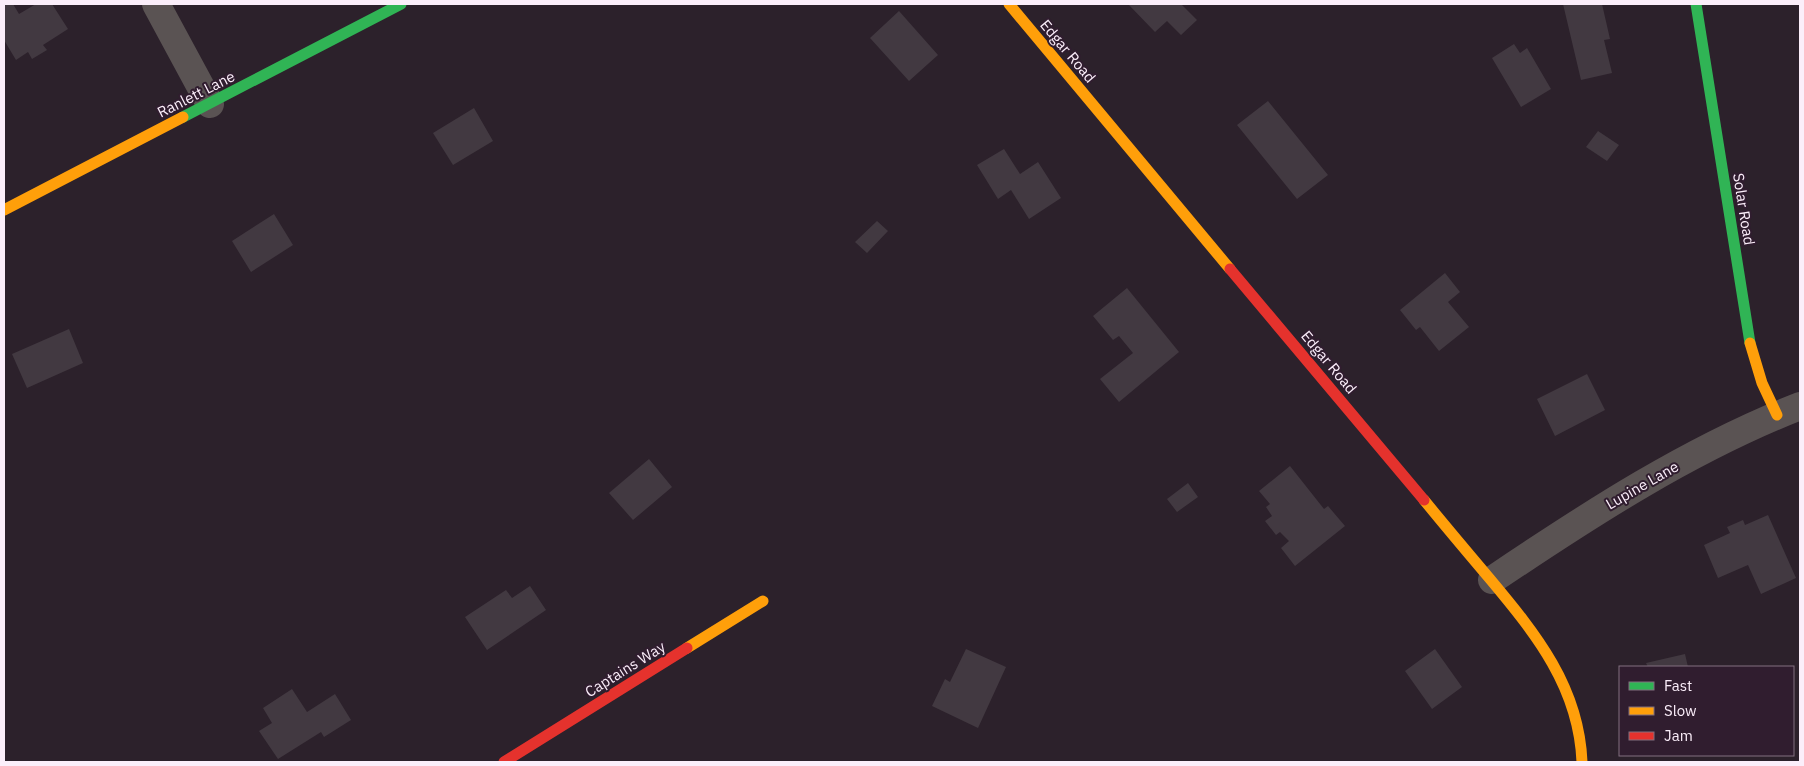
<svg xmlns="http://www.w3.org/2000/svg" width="1804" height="766" viewBox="0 0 1804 766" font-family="'IBM Plex Sans',sans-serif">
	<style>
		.building { fill: #423941 }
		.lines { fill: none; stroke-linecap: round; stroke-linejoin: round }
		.street { stroke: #5a5353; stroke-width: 28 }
		.fast { stroke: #30b455; stroke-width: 11 }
		.slow { stroke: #ff9f0a; stroke-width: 11 }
		.jam { stroke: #e5322d; stroke-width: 11 }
		.labels { text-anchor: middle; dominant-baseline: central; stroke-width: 4; stroke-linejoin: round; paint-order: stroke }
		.street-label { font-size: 15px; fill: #fbeefa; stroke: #301d2f }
	</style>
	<rect width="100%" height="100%" fill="#2c212b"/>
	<path class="building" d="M4,4H13L19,14L36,4H52L68,29L43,45L47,50L32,59L28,52L16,60L4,40Z
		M1128,4H1181L1197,20L1181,35L1167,21L1155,32Z
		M1563,4H1602L1610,39L1604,40L1612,73L1581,80Z
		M899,11L938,55L909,81L870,38Z
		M1514,44L1520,53L1527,48L1551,89L1521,107L1492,58Z
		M1268,101L1328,175L1297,199L1237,125Z
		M474,108L493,141L453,165L433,133Z
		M1598,131L1619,145L1607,161L1586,147Z
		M1004,149L1020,174L1038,162L1061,198L1029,219L1011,190L998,199L977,165Z
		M274,214L293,245L251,272L232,241Z
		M877,221L888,231L867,253L855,242Z
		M1445,273L1460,292L1448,302L1469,327L1439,351L1420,327L1416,330L1400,310Z
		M1127,288L1179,352L1119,402L1100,379L1133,353L1119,336L1113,340L1093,316Z
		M69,329L83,363L27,388L12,354Z
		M1587,374L1605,410L1555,436L1537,399Z
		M649,459L672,487L633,520L609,493Z
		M1290,466L1324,509L1328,506L1345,526L1295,566L1281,548L1289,541L1280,532L1276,535L1265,521L1272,516L1266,507L1270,504L1259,491Z
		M1188,483L1198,497L1177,512L1167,499Z
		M1768,515L1796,578L1761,594L1748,565L1718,578L1704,545L1730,533L1727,527L1743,520L1745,525Z
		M530,586L546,610L487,650L465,617L506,590L512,598Z
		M966,649L1006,667L978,728L932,706L945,679L950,682Z
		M1435,649L1462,687L1432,709L1405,671Z
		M1685,654L1688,667H1648L1646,663Z
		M292,689L307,712L335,694L351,720L324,737L321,732L278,759L259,731L272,723L263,708Z"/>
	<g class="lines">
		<path class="street" d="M156,4L210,104
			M1492,580C1590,514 1690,449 1800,406"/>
		<path class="fast" d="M1696,4L1750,343
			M183,117L401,4"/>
		<path class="slow" d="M1009,4L1230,269
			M4,210L183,117
			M1750,343L1762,383L1777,415
			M1424,500C1446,527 1468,553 1490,579C1536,634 1579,687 1582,762
			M687,648L763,601"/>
		<path class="jam" d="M1230,269L1424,500
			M504,762L687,648"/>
	</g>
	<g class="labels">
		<g class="street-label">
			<text transform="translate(1068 51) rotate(50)">Edgar Road</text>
			<text transform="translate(196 94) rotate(-27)">Ranlett Lane</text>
			<text transform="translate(1744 209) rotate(81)">Solar Road</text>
			<text transform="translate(1329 362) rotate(50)">Edgar Road</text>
			<text transform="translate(1642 485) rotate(-30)">Lupine Lane</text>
			<text transform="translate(625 669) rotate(-32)">Captains Way</text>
		</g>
	</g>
	<rect width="1804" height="766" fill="none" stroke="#fbeefa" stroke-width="10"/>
	<rect x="1619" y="666" width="175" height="90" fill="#301d2f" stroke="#817180"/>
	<rect x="1629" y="682" width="25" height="8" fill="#30b455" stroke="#817180"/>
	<text x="1664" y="691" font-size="15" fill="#fbeefa">Fast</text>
	<rect x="1629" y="707" width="25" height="8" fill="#ff9f0a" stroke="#817180"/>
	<text x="1664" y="716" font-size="15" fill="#fbeefa">Slow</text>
	<rect x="1629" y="732" width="25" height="8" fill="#e5322d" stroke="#817180"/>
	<text x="1664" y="741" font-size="15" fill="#fbeefa">Jam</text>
</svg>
